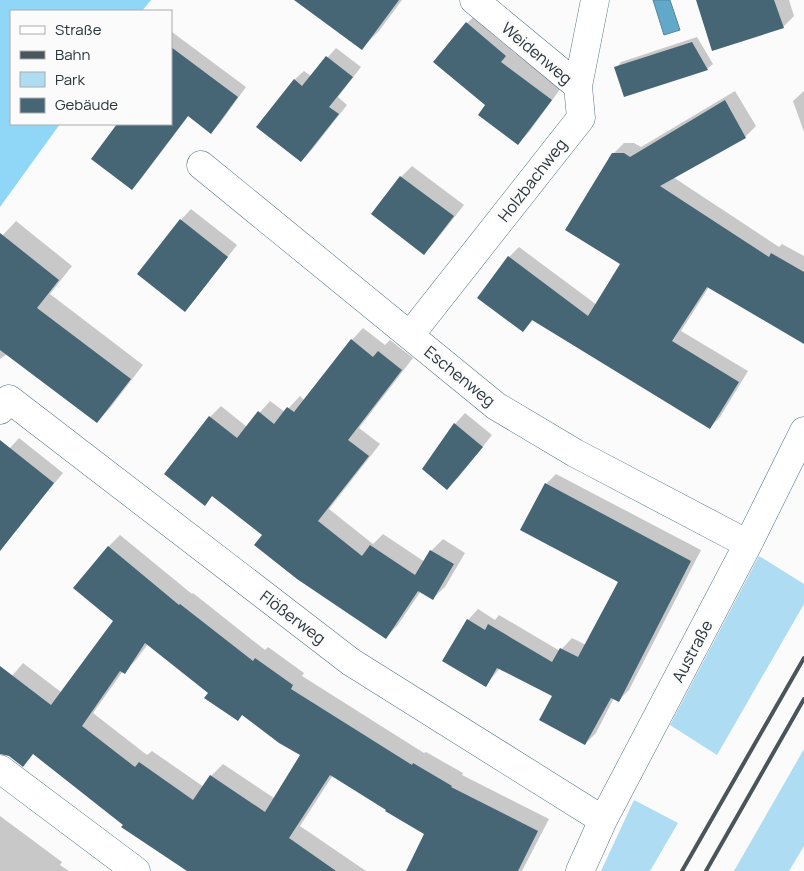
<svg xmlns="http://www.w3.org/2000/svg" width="804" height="871" viewBox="0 0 804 871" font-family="Manrope,sans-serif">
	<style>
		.green { fill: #aedcf2 }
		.forest { fill: #8fd6f7 }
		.water { fill: #62a9c9; stroke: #51869f }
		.shadow { fill: #0003; fill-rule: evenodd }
		.building { fill: #466675; fill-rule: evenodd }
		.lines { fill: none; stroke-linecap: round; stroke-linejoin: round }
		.minor-casing { stroke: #567685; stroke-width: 29 }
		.minor { stroke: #fff; stroke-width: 28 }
		.rail { stroke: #4a555b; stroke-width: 4 }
		.labels { text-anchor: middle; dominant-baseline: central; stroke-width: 5; stroke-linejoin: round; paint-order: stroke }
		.street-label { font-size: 16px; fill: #28353c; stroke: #fbfbfb }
	</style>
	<rect width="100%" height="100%" fill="#fbfbfb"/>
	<path class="green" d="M759,556L804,584V604L717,755L670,725Z
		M804,749V846L789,871H734Z
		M634,800L678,823L650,871H601Z"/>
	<path class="forest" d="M0,0H151L142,11H11V124H60L0,207Z"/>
	<path class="water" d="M653,0H670L680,30L664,35Z"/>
	<path class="shadow" d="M299,0H402L379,31L362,48Z
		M697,0H789L794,16L783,27Z
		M478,13L516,44L511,50L561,88L529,132L518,143L467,23Z
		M172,32L246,87L220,123L211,132L189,115L141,179L132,188L93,158L118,124H171Z
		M697,37L713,64L707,69L616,68L621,62Z
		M336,48L361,67L338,97L347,105L310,152L301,161L294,80L304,71L311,76Z
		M735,91L756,126L745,137L673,177L779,247L782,244L804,256V339L709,287L681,331L748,371L720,417L710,427L534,319L523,331L509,257L519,247L597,305L622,264L613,154L624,143H634L641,147Z
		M804,91V132L793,101Z
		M412,166L464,205L434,243L423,254L401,177Z
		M191,209L237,245L195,299L185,310L181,220Z
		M16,221L72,266L50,294L143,365L110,408L97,422L7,354L0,359V238Z
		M363,328L385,345L390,340L413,358L359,428L380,444L329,509L373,544L383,534L425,562L431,551L443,539L465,553L445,587L433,598L421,591L397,626L386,637L264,535L213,495L205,504L210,417L221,406L247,427L270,401L285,412L300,396L305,401L352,340Z
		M465,413L492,435L458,478L447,488L455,424Z
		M19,438L63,473L0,549V459Z
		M556,474L701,550L629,690L618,701L614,698L596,733L585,744L553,696L500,668L486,685L468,620L478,609L495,620L499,615L560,651L572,638L586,645L620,581L546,484Z
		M120,535L192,594L193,593L265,650L268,647L304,673L302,676L424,753L426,752L463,773L462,775L549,819L522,871H407L426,833L333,775L300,826L366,871H190L124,825L33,753L0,732V690L23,663L61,692L115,620L108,547ZM148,644L209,693L237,720L243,714L302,754L274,798L223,764L211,776L204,787L152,751L147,755L93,713L123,671L124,672L136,660Z
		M0,816L62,862L60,865L69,871H0Z"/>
	<path class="building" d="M294,0H399L362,50Z
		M696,0H774L784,28L712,51Z
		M466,22L506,56L501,62L552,100L518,145L478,115L485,105L433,62Z
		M692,42L708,70L624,97L614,67Z
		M171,47L238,97L211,134L188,116L132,190L91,159L117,124H171Z
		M326,56L353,77L329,107L339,114L301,162L256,127L294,79L302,86Z
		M725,100L746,138L660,186L769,257L771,253L804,272V344L707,287L672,341L739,382L710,429L532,320L523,332L477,298L508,256L588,316L620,264L565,230L612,153H624L630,157Z
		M400,176L454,216L424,255L371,214Z
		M180,219L228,257L185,312L137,274Z
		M0,233L59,280L37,308L131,379L97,423L0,350Z
		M351,339L373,357L378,351L402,370L348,440L369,456L318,521L362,556L370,545L415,575L430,550L454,564L433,600L418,591L386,639L297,579L254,545L262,535L212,496L205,506L164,474L209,416L237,438L258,411L274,424L287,407L294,412Z
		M454,423L483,447L447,490L422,469Z
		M0,440L54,483L0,551Z
		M545,483L691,561L619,702L611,698L585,745L539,720L552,696L497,668L486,687L442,661L467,619L485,630L488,624L552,662L560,648L578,657L618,582L520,530Z
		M108,546L179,605L180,604L253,661L255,658L293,685L291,689L412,765L413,763L452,786L451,787L538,831L518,871H406L424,834L385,811L386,810L330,775L289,838L336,871H187L121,827L123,825L33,754L23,767L9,756L0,754V666L51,705L113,621L73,588ZM145,643L208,693L204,698L238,721L242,715L279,743L300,755L265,812L210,775L193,800L139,762L135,767L82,726L120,671L125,674Z"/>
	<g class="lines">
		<defs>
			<path id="minor" d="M474,0L578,86
				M201,165L496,406L575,453L748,544
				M410,335L581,118L578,86L595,0
				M0,410L9,399L351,662L603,820
				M0,769L136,871
				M580,871L603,820L748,544L804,431"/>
		</defs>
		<use href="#minor" class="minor-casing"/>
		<use href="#minor" class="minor"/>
		<path class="rail" d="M682,871L804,658
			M706,871L804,699"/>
	</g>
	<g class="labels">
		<g class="street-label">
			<text transform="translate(537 53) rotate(40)">Weidenweg</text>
			<text transform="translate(532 180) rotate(-52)">Holzbachweg</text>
			<text transform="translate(460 376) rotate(39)">Eschenweg</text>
			<text transform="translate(293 617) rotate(37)">Flößerweg</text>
			<text transform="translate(692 651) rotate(-62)">Austraße</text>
		</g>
	</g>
	<rect x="10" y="10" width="162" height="115" fill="#fbfbfb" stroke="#a7acaf"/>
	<rect x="20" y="26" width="25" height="8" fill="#ffffff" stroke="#a7acaf"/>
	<text x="55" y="35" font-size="15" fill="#28353c">Straße</text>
	<rect x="20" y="51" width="25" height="8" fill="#4a555b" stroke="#a7acaf"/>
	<text x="55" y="60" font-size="15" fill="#28353c">Bahn</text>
	<rect x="20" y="72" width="25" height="15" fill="#aedcf2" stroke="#a7acaf"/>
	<text x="55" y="85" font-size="15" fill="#28353c">Park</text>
	<rect x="20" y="98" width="25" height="15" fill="#466675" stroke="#a7acaf"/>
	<text x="55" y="110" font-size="15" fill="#28353c">Gebäude</text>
</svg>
